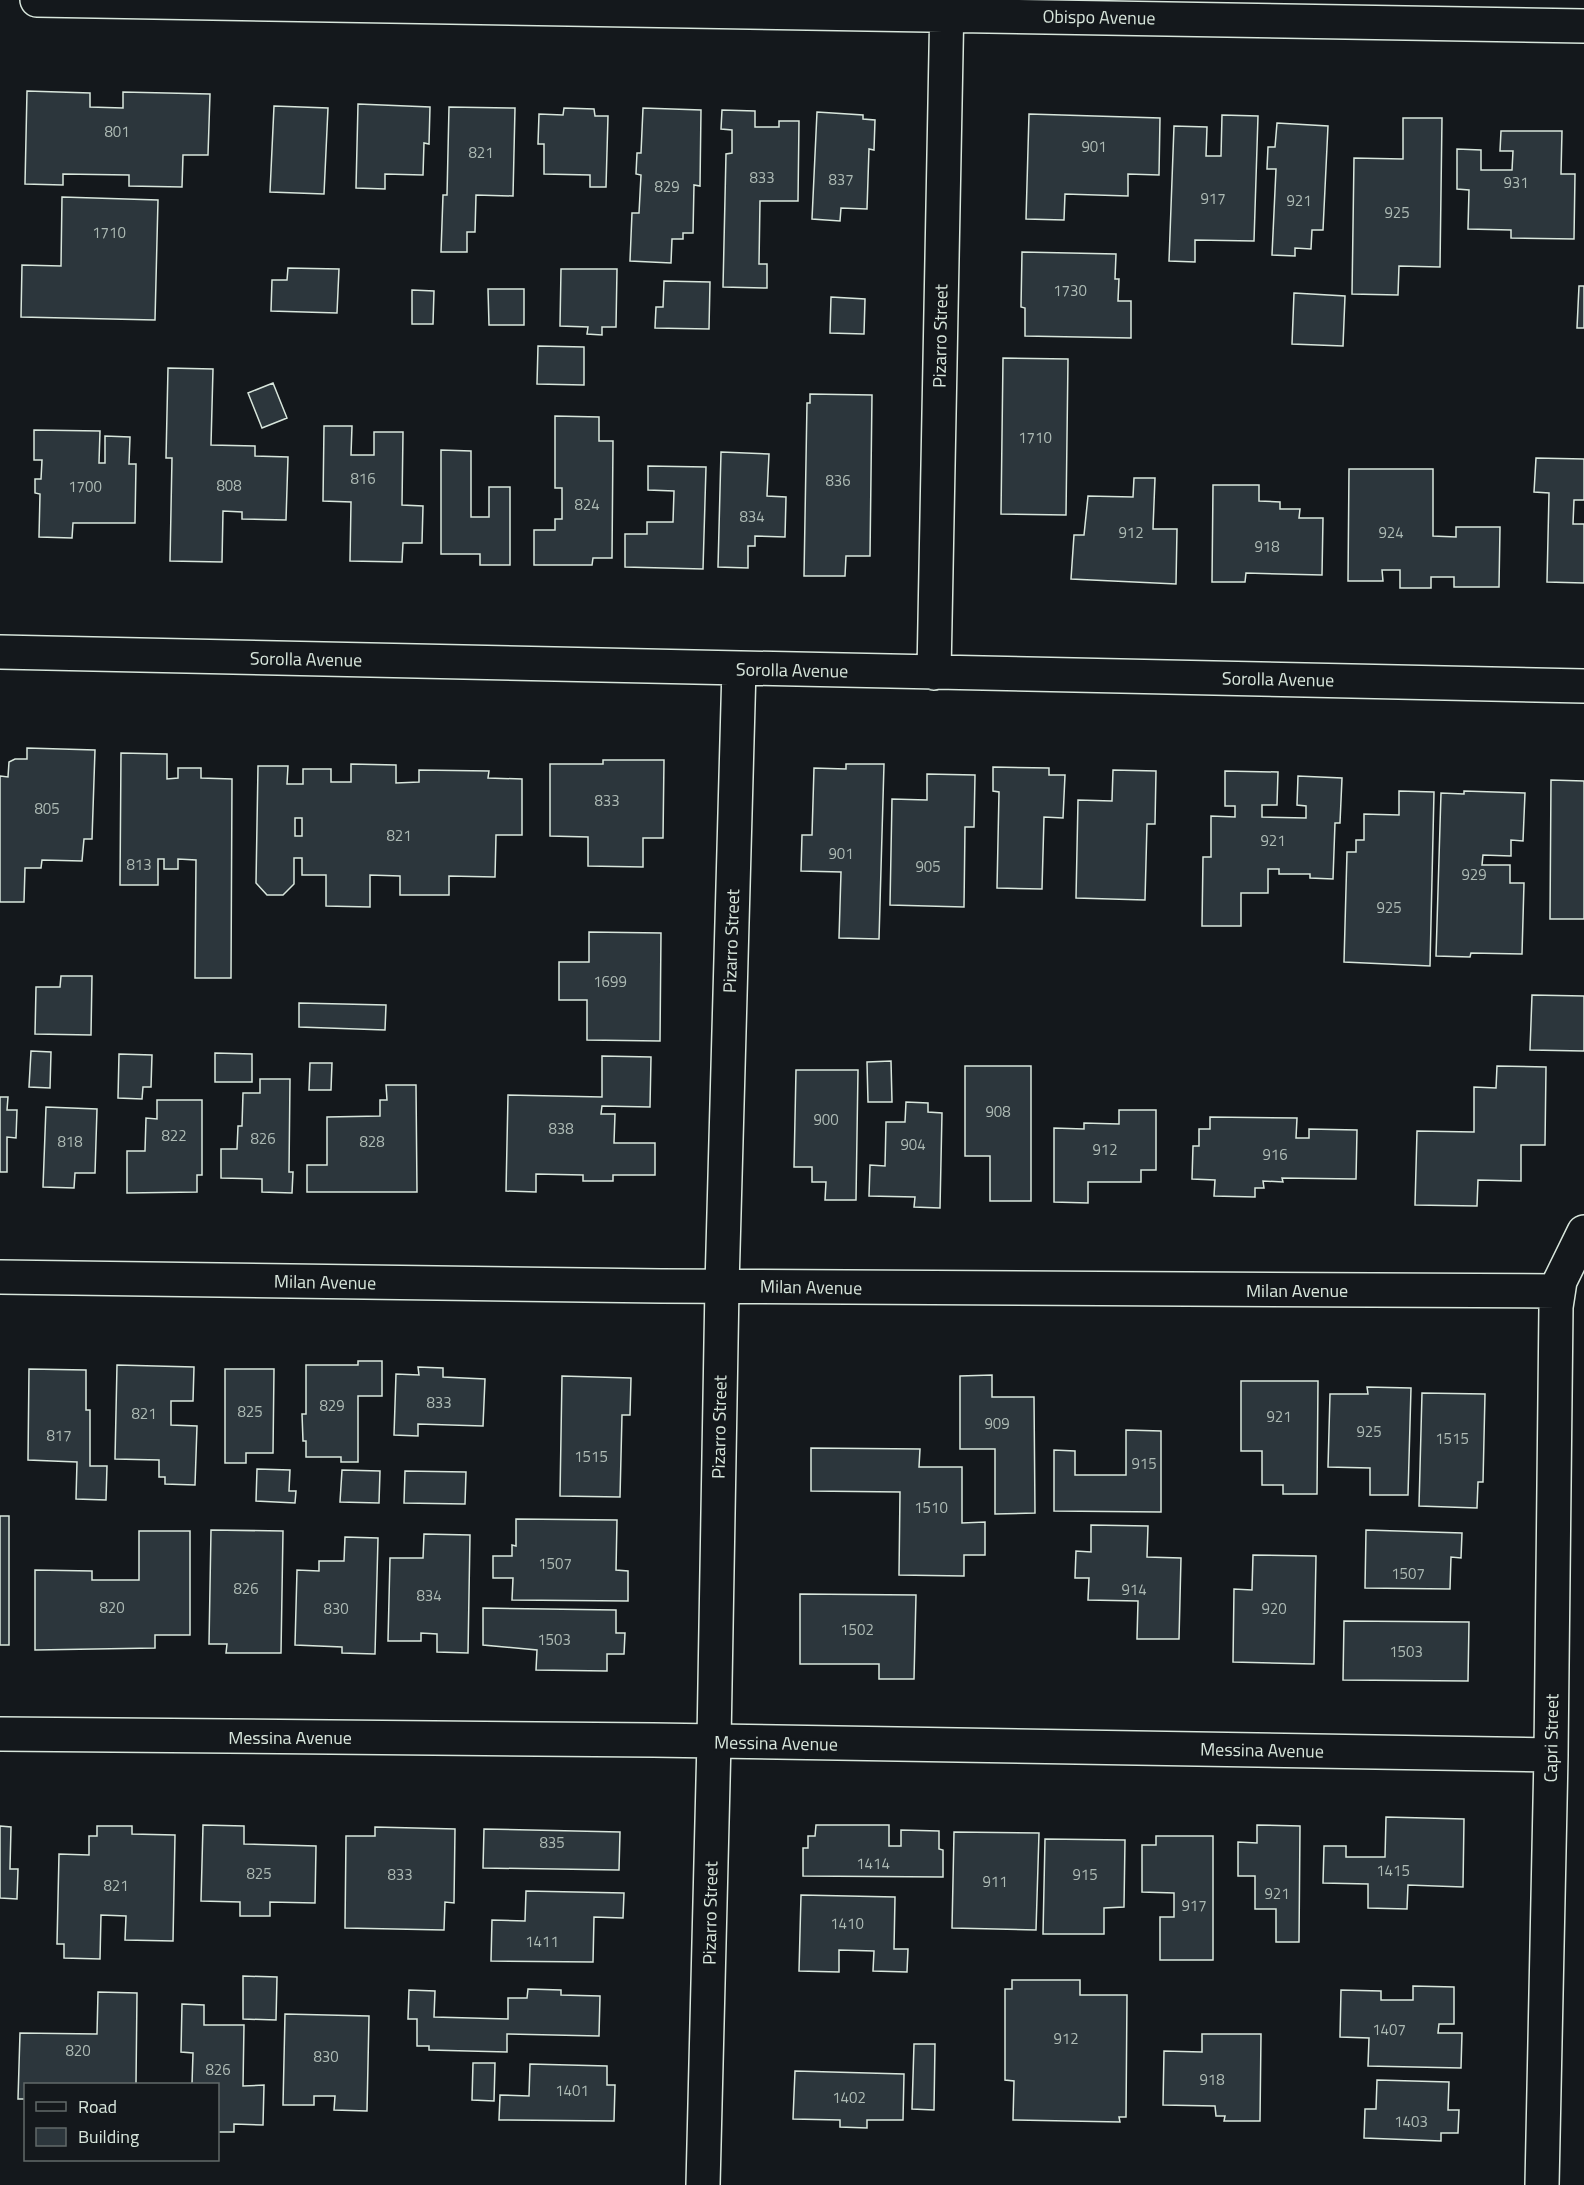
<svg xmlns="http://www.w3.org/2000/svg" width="1584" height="2185" viewBox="0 0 1584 2185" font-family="'Titillium Web',sans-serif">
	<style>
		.building { fill: #2c363c; stroke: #d8e6dc; stroke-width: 1.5; fill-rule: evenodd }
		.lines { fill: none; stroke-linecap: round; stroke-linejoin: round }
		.minor-casing { stroke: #d8e6dc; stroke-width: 36 }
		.minor { stroke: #14181c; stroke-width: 33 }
		.labels { text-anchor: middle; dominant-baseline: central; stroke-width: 4.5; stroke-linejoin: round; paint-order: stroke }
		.number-label { font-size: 15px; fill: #adbab4 }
		.street-label { font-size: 18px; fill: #d8e6dc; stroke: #14181c }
	</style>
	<rect width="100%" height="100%" fill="#14181c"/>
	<path class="building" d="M27,91L90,93V107L123,108V92L210,94L208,155H183L182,187L129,186V175L63,174V185L25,184Z
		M358,104L430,107L429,144L424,143L423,175L385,174V189L356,188Z
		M274,106L328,108L324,194L270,192Z
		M449,107L515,108L513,196L476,195L475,232H467V252H441L443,195H447Z
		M564,108L594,109L595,116H608L606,187H590V175L544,174V144H538L539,114L563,115Z
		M643,108L701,110L700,186L694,185L693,233H683V239H672L671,263L630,261L632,213H639L641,175L636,174L637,153H641Z
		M722,110L755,111V127H779V121H799L798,201H760L759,264H767V288L723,287L726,154L732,153V130L721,129Z
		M817,112L863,115V119L875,120L874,150L869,149L867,209L841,208L840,221L812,219Z
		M1029,114L1160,118L1159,175L1128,174V196L1065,194L1064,220L1026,219Z
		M1222,115L1258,116L1254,241L1195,240V262L1169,261L1174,126L1207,127L1206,156H1221Z
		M1403,118H1442L1440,267L1399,266L1398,295L1352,294L1354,158L1403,159Z
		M1277,123L1328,126L1323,230H1312L1311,249L1295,248V256L1272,255L1276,169H1267L1268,147H1275Z
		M1501,131H1562L1561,174H1575L1574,239L1511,238V230L1468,229L1469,190L1457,189V149L1481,150V170H1512L1513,151H1500Z
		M62,197L158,200L155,320L21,317L22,265L61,266Z
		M1022,252L1116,254L1115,279H1119L1118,301H1131V338L1025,336V308L1021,307Z
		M288,268L339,269L337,313L271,311L272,280H287Z
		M561,269H617L616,327H602V335L587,334L588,327L560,326Z
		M664,281L710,282L709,329L655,328L656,307H663Z
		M1579,286H1584V328H1577Z
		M488,289H524V325H489Z
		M412,290L434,291L433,324H412Z
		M1294,293L1345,296L1343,346L1292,344Z
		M831,297L865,299L864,334L830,333Z
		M538,346L584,347V385L537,384Z
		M1003,358L1068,359L1066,515L1001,514Z
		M168,368L213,369L211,445L255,446V456L288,457L286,520L242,519V512L223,511L222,562L170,561L172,458H166Z
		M273,383L287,418L262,428L248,393Z
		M810,394L872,395L870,556H846L845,576H804L807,403H810Z
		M555,416L599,417V441H613L612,558H593L592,565H534V530H555V519H562V488H555Z
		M324,426H352L351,455H374V432H403L402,505L423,506L422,543H403L402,562L350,561L351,502L323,501Z
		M34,430L100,431L99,463H105V436L130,437L129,464H136L135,523H73L72,538L39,537L40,494L35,493V479H41L42,460H34Z
		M441,450L471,451V517H489V487H510V565H480V554H441Z
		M721,452L769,454L767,496L786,497L785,537L755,536V546H748V568L718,567Z
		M1536,458L1584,459V500H1574L1573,524H1584V583L1547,582L1549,493L1534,492Z
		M648,466L706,467L703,569L625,567V534H647V522H673L674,491L648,490Z
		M1349,469H1433V536L1456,537V527H1500L1499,587H1454V577H1431V588H1400V570H1382L1383,581H1348Z
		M1134,478H1155L1153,529H1177L1176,584L1071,579L1074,535H1084L1088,496L1133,497Z
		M1213,485H1259V501L1280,502V509H1300L1299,518H1323L1322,575L1246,573L1245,582H1212Z
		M27,748L95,750L92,839H84L82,861L42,860L41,868H25L24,902H0V776L8,777L9,762L15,759H27Z
		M121,753L167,754V779L178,778V768H201V778L232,779L231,978H195L196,860L178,859V869H164V859H158V885H120Z
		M603,760H664L663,838H643V867L588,866V837L550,836V764H603Z
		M351,764L396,765V783L419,782V770L489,771L488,778L522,779V835H496L495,877L449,876V895H400V876L370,875V907L326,906V875H302V858H294V884L283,895H267L256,883L258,766H288L287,784H303V769H331V782H351ZM295,818H302V836H295Z
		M846,764H884L879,939L839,938L841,872L801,871L802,835H812L814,768L846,769Z
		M993,767L1049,768V775H1065L1063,818L1044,817L1042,889L997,888L999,792L993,791Z
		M1113,770L1156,771L1155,824H1147L1145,900L1076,898L1078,800L1112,801Z
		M1225,771L1278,772L1277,805H1262V817L1306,818V806L1297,805L1298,776L1342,778L1340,823H1335L1333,879L1310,878V874H1279V869H1268V893H1241V926H1202L1203,857H1211V816L1235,817V806H1225Z
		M927,774L975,775L974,827H965L964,907L890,905L892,799L927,800Z
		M1551,780L1584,781V919H1550Z
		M1399,791L1434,792L1430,966L1344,962L1347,852H1356V840H1364V814L1399,815Z
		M1464,791L1525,793L1523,841L1511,840V856L1483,855L1482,865H1510V883H1524L1522,954L1471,953L1470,957L1436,956L1441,793L1464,794Z
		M589,932L661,933L660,1041L587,1040V1000H559V962H589Z
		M61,976H92L91,1035L35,1034L36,987H60Z
		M1532,995L1584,996V1051L1530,1050Z
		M299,1003L386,1005L385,1030L299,1027Z
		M31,1051L51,1052L50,1088L29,1087Z
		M215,1053L252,1054V1082H215Z
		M119,1054L152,1055L151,1087H143L142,1099L118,1098Z
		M602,1056L651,1057L650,1107L602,1106L601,1114H615L614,1143H655V1175H613V1181H583V1175L536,1174V1192L506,1191L508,1095L602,1097Z
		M891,1061L892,1102H868L867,1062Z
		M310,1063H332L331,1090H309Z
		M965,1066H1031V1201H990V1156H965Z
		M1497,1066L1546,1067L1545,1145H1521V1181L1478,1180L1477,1206L1415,1205L1417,1131L1474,1132V1087L1496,1088Z
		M796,1070H858L856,1200H825L826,1182H812V1167H794Z
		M260,1079H290L289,1172H293L292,1193L262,1192V1179L221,1178V1149H237L238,1126H242L243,1093H260Z
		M386,1085H416L417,1192H307V1165H327V1117L380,1116V1100H387Z
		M0,1097H8L7,1110H17L16,1138L7,1137V1172H0Z
		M157,1100H202V1175H197V1192L127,1193V1151H145L146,1118L157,1119Z
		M906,1102L928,1103V1112L942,1113L940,1208L914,1207L915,1197L869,1196L870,1165L885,1166L886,1122H905Z
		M46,1107L97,1109L95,1173H75L74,1188L43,1187Z
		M1119,1110H1156V1170H1141V1182H1088V1203L1054,1202V1128L1084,1129V1123L1119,1124Z
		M1210,1117L1297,1118L1296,1138H1309V1129L1357,1130L1356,1179L1282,1178L1283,1182L1263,1181L1264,1188H1255V1197L1214,1196L1215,1180L1192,1179L1193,1146H1199V1129H1210Z
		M358,1361H382V1396H358V1462H341V1457H306V1441H303L302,1414H306V1365H358Z
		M117,1365L194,1367L193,1401H171V1425L197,1426L195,1485L165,1484V1477H159V1460L115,1459Z
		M418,1367L443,1368V1377L485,1379L483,1426L418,1424V1436L394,1435L396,1374L419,1375Z
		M29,1369L86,1370V1410H90V1466H107L106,1500L76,1499L77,1462L28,1460Z
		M225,1369H274L273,1453H246V1463H225Z
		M992,1375V1397H1034L1035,1513L995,1514V1449H960V1376Z
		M562,1376L631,1378L630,1415H622L620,1497L560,1496Z
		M1241,1381H1318L1317,1494H1283V1485H1262V1451H1241Z
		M1367,1387L1411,1388L1408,1495H1370V1468L1328,1467L1330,1394H1368Z
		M1422,1393L1485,1394L1483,1482H1478L1477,1508L1419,1506Z
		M1126,1430L1161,1431V1512L1054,1511V1450L1075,1451V1475H1126Z
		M811,1448L920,1449L919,1467H962V1523L985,1522V1555H964V1576L899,1575L900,1492L811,1491Z
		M257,1469L290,1470L289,1491H296L295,1503L256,1501Z
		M342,1470L380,1471L379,1503L340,1502Z
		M405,1471L466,1472L465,1504L404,1503Z
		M0,1516H9V1645H0Z
		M516,1519L617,1520L616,1570L628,1571V1601L512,1600L513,1578H493V1556H512V1545L516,1546Z
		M1091,1525L1148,1526L1147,1557L1181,1558L1179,1639H1137L1138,1601L1088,1600L1089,1578H1075L1076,1551L1091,1552Z
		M211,1530L283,1531L281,1653H226L227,1644H209Z
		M1366,1530L1462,1533L1461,1558L1451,1557L1450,1589L1365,1588Z
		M139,1531H190V1635H155V1648L35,1650V1570L92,1571V1580H139Z
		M424,1534L470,1535L468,1653L437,1652V1634L421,1633V1641H388L390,1558H423Z
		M345,1537L378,1538L375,1654L342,1653V1647L295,1645L297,1570L319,1571V1561H344Z
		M1253,1555L1316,1556L1314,1664L1233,1662L1234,1589L1252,1590Z
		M800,1594L916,1595L914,1679H879V1664H800Z
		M483,1608L616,1610V1633H625L624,1654H607V1671L536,1670L537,1650L483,1645Z
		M1344,1621L1469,1622L1468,1681L1343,1680Z
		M1386,1817L1464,1819L1463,1887L1408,1885L1407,1909L1368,1908V1884L1323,1883L1324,1846H1346V1857H1385Z
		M203,1825L244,1826V1844L316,1846L315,1903L270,1902V1916H240V1902L201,1901Z
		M816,1825H889V1846H901V1830L939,1831V1849L943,1850V1877L803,1876V1848H808V1836H815Z
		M1257,1825L1300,1826L1299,1942H1276V1909H1255V1876H1238V1842L1257,1843Z
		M0,1826L11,1827L10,1869H18L17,1899L0,1898Z
		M97,1826H132V1834L175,1835L173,1941L125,1940L126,1916L101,1915L100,1959L64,1958V1944H57L59,1854L89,1855V1836H97Z
		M375,1827L455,1829L454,1903L445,1902L444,1930L345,1928L346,1836H375Z
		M484,1829L620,1832L619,1870L483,1868Z
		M954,1832L1039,1833L1036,1930L952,1928Z
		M1156,1836H1213V1960H1160V1917H1174V1893L1142,1892V1845H1156Z
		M1045,1839L1125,1840L1124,1907L1104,1908V1934H1043Z
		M526,1891L624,1893L623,1918L594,1917L593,1962L491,1961L492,1920L525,1921Z
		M801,1895L895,1897L894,1949H908L907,1972L873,1971L874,1951L839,1950V1972L799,1971Z
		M243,1976L277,1977L276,2020L243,2019Z
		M1012,1980H1080V1995H1127L1126,2117H1119L1120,2122L1013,2120L1014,2081L1005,2080V1989H1012Z
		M1413,1986L1454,1987V2024H1439L1438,2033H1462L1461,2068L1368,2066L1369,2038L1340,2037L1341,1990L1381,1991V2000H1413Z
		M528,1989L561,1990V1995L600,1996L599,2036L507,2034V2052L429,2050V2046H417V2019H408L409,1990L435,1991L434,2017L508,2019V1998H527Z
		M98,1992L137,1993L136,2084H26V2099H18L20,2033L97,2034Z
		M182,2004L204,2005V2025H244L243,2086L264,2085L263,2125L234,2124V2132H218V2084H192L193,2053L181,2052Z
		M285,2014L369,2016L367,2111L334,2110L335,2096H314V2105H283Z
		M1202,2034H1261L1260,2121H1224L1225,2116H1216L1215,2106L1163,2105L1164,2051L1202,2052Z
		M914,2044H935L934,2110L912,2109Z
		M473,2063H495L494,2101L472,2100Z
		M530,2064L607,2066V2085H615L614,2121L499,2120L500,2095L529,2096Z
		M795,2071L904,2074L903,2120H867V2128L840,2127V2120L793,2119Z
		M1377,2080L1449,2082L1448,2110H1459L1458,2133H1441V2141L1364,2138L1365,2109H1376Z"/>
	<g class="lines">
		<defs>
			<path id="minor" d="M37,0L1584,26
				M0,652L1584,686
				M934,673L947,0
				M0,1277L661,1286L1557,1291
				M0,1734L653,1740L1551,1755
				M703,2185L714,1741L722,1286L739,668
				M1542,2185L1551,1755L1556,1307L1560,1281L1584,1232"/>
		</defs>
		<use href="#minor" class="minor-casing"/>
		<use href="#minor" class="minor"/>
	</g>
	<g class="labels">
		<g class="number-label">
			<text x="117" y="131">801</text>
			<text x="1094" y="146">901</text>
			<text x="481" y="152">821</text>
			<text x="762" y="177">833</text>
			<text x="841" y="179">837</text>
			<text x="1516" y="182">931</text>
			<text x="667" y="186">829</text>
			<text x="1213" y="198">917</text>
			<text x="1299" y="200">921</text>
			<text x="1397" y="212">925</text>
			<text x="109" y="232">1710</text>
			<text x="1070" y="290">1730</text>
			<text x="1035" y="437">1710</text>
			<text x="363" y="478">816</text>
			<text x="838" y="480">836</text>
			<text x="229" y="485">808</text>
			<text x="85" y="486">1700</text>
			<text x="587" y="504">824</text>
			<text x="752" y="516">834</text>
			<text x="1131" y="532">912</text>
			<text x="1391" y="532">924</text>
			<text x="1267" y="546">918</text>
			<text x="607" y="800">833</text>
			<text x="47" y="808">805</text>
			<text x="399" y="835">821</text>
			<text x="1273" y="840">921</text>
			<text x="841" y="853">901</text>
			<text x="139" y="864">813</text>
			<text x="928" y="866">905</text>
			<text x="1474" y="874">929</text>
			<text x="1389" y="907">925</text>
			<text x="610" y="981">1699</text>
			<text x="998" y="1111">908</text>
			<text x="826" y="1119">900</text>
			<text x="561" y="1128">838</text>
			<text x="174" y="1135">822</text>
			<text x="263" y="1138">826</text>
			<text x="70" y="1141">818</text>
			<text x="372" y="1141">828</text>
			<text x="913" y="1144">904</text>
			<text x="1105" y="1149">912</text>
			<text x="1275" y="1154">916</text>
			<text x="439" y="1402">833</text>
			<text x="332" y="1405">829</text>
			<text x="250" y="1411">825</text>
			<text x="144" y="1413">821</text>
			<text x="1279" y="1416">921</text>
			<text x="997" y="1423">909</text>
			<text x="1369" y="1431">925</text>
			<text x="59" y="1435">817</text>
			<text x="1452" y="1438">1515</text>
			<text x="591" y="1456">1515</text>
			<text x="1144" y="1463">915</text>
			<text x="931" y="1507">1510</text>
			<text x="555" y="1563">1507</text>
			<text x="1408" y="1573">1507</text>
			<text x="246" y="1588">826</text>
			<text x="1134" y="1589">914</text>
			<text x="429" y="1595">834</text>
			<text x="112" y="1607">820</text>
			<text x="336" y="1608">830</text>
			<text x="1274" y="1608">920</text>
			<text x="857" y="1629">1502</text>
			<text x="554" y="1639">1503</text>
			<text x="1406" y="1651">1503</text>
			<text x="552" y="1842">835</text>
			<text x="873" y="1863">1414</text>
			<text x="1393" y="1870">1415</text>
			<text x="259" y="1873">825</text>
			<text x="400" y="1874">833</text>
			<text x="1085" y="1874">915</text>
			<text x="995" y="1881">911</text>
			<text x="116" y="1885">821</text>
			<text x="1277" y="1893">921</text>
			<text x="1194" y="1905">917</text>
			<text x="847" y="1923">1410</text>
			<text x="542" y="1941">1411</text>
			<text x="1389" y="2029">1407</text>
			<text x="1066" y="2038">912</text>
			<text x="78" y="2050">820</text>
			<text x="326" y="2056">830</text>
			<text x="218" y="2069">826</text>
			<text x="1212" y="2079">918</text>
			<text x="572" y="2090">1401</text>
			<text x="849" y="2097">1402</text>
			<text x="1411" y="2121">1403</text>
		</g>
		<g class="street-label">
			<text transform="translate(1099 17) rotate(1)">Obispo Avenue</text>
			<text transform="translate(940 336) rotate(-89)">Pizarro Street</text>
			<text transform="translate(306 659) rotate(1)">Sorolla Avenue</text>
			<text transform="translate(792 670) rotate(1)">Sorolla Avenue</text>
			<text transform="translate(1278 679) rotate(1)">Sorolla Avenue</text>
			<text transform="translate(731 941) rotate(-88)">Pizarro Street</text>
			<text transform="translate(325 1282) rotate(1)">Milan Avenue</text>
			<text transform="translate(811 1287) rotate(1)">Milan Avenue</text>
			<text x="1297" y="1290">Milan Avenue</text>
			<text transform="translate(719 1427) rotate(-89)">Pizarro Street</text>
			<text x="290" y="1737">Messina Avenue</text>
			<text transform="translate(1551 1738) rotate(-89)">Capri Street</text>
			<text transform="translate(776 1743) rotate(1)">Messina Avenue</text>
			<text transform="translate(1262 1750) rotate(1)">Messina Avenue</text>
			<text transform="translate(710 1913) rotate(-89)">Pizarro Street</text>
		</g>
	</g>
	<rect x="24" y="2083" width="195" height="78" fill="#14181c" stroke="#626a69" stroke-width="1.5"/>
	<rect x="36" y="2102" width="30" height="9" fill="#14181c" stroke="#626a69" stroke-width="1.5"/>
	<text x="78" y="2113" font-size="18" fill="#d8e6dc">Road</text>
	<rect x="36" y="2128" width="30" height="18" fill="#2c363c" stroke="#626a69" stroke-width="1.5"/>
	<text x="78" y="2143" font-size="18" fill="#d8e6dc">Building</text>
</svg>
